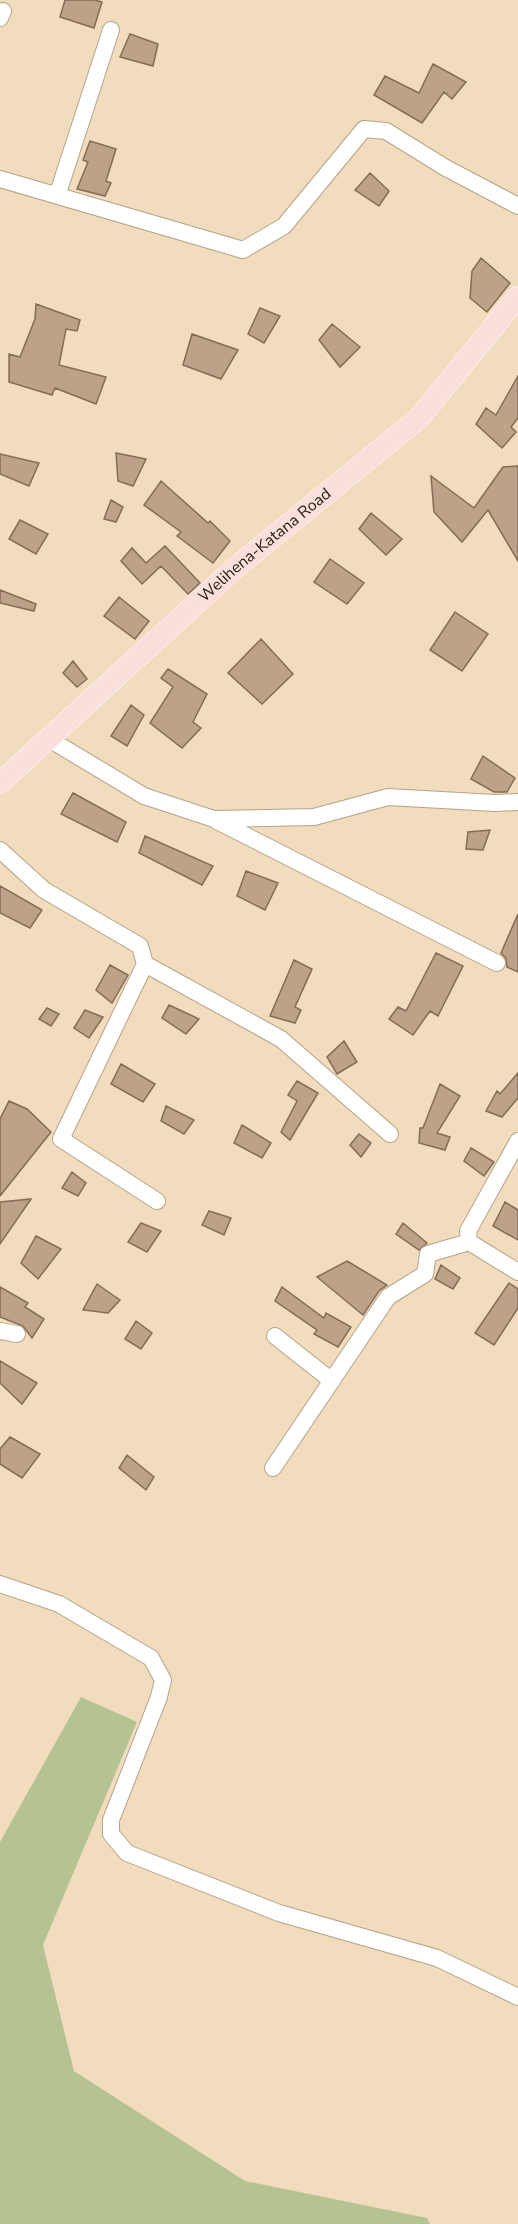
<svg xmlns="http://www.w3.org/2000/svg" width="518" height="2224" viewBox="0 0 518 2224" font-family="'Nunito Sans',sans-serif">
	<style>
		.green { fill: #b5c392 }
		.building { fill: #bda28a; stroke: #856c55; stroke-width: 1.5 }
		.lines { fill: none; stroke-linecap: round; stroke-linejoin: round }
		.minor-casing { stroke: #b6a386; stroke-width: 18 }
		.major-casing { stroke: #fff; stroke-width: 22 }
		.minor { stroke: #fff; stroke-width: 16 }
		.major { stroke: #fadfdc; stroke-width: 21 }
		.labels { text-anchor: middle; dominant-baseline: central; stroke-width: 4.5; stroke-linejoin: round; paint-order: stroke }
		.street-label { font-size: 16px; fill: #231c11; stroke: #fff }
	</style>
	<rect width="100%" height="100%" fill="#f1dcbe"/>
	<path class="green" d="M81,1697L137,1722L43,1945L74,2071L245,2181L427,2218L430,2224H0V1842Z"/>
	<path class="building" d="M65,0H95L102,2L94,28L60,17Z
		M130,34L158,44L153,66L120,57Z
		M433,64L466,82L452,99L444,92L422,123L374,95L385,76L419,93Z
		M90,141L116,149L106,181L111,183L105,196L77,189L88,162L83,160Z
		M370,173L389,191L379,206L355,190Z
		M481,258L510,283L487,312L470,298L472,271Z
		M36,304L80,320L77,331L66,329L59,365L106,377L96,404L55,388L52,395L9,382V354L20,357L35,319Z
		M260,308L280,316L264,343L248,334Z
		M332,324L360,347L340,367L319,340Z
		M192,334L238,350L221,379L183,365Z
		M518,376V418L511,427L516,432L502,448L476,424L486,408L496,415Z
		M116,453L146,459L133,486L118,481Z
		M0,454L39,463L29,486L0,474Z
		M518,466V561L488,510L462,542L434,512L431,476L474,508L503,467Z
		M161,481L208,523L210,521L230,541L213,563L177,536L181,532L144,505Z
		M111,500L123,507L116,522L104,519Z
		M371,513L402,539L386,555L359,529Z
		M20,520L48,534L36,554L9,539Z
		M165,546L200,583L188,594L161,566L142,584L121,561L132,548L146,563Z
		M330,559L364,583L347,604L314,582Z
		M0,590L36,604L34,611L0,603Z
		M119,597L149,621L135,639L104,616Z
		M455,612L488,634L462,671L430,650Z
		M261,639L293,674L262,704L228,673Z
		M73,661L87,679L77,687L63,673Z
		M168,669L207,694L193,722L201,728L182,748L150,723L173,687L161,678Z
		M131,705L144,715L127,746L111,736Z
		M483,756L515,778L507,792H494L471,779Z
		M73,793L126,822L117,842L61,814Z
		M490,830L483,850L466,849L468,832Z
		M145,836L213,866L202,885L139,853Z
		M246,871L278,883L265,910L237,896Z
		M0,886L42,910L30,928L0,913Z
		M518,914V972L507,967L506,958L501,953Z
		M436,953L463,966L438,1016L430,1011L413,1035L389,1019L398,1007L406,1011Z
		M294,960L312,969L295,1007L301,1010L295,1023L270,1016Z
		M110,965L128,975L112,1003L96,990Z
		M169,1005L199,1019L186,1034L162,1018Z
		M47,1008L59,1014L51,1026L39,1019Z
		M85,1010L103,1017L89,1038L74,1028Z
		M344,1041L357,1062L337,1074L327,1057Z
		M121,1064L155,1084L143,1102L111,1084Z
		M518,1073V1098L502,1117L486,1111L497,1091L500,1094Z
		M297,1081L318,1093L290,1140L281,1132L297,1101L288,1095Z
		M440,1084L460,1096L437,1133L450,1137L445,1150L419,1143L420,1128H423Z
		M9,1101L27,1109L51,1132L0,1196V1119Z
		M166,1106L194,1120L184,1134L161,1121Z
		M242,1125L271,1143L262,1158L234,1143Z
		M359,1134L371,1143L361,1157L350,1145Z
		M471,1148L494,1162L484,1176L464,1161Z
		M72,1172L86,1183L78,1196L62,1188Z
		M31,1199L0,1244V1202Z
		M505,1202L518,1210V1240L493,1226Z
		M209,1211L231,1218L224,1235L202,1225Z
		M141,1223L161,1231L147,1252L128,1242Z
		M403,1223L427,1243L419,1250L396,1234Z
		M36,1236L61,1249L38,1279L21,1263Z
		M347,1261L387,1285L379,1291L363,1315L317,1277Z
		M441,1265L460,1278L453,1289L435,1279Z
		M509,1283L518,1289V1308L494,1345L475,1333Z
		M97,1284L120,1300L108,1313L83,1310Z
		M0,1287L28,1303L25,1307L44,1319L32,1338L23,1326L0,1317Z
		M282,1287L324,1318L326,1313L351,1327L338,1347L314,1334L317,1330L275,1301Z
		M136,1321L152,1333L141,1349L125,1339Z
		M0,1361L37,1383L22,1404L0,1383Z
		M10,1437L40,1454L22,1478L0,1464V1449Z
		M127,1455L154,1477L146,1490L119,1468Z"/>
	<g class="lines">
		<defs>
			<path id="minor" d="M0,18L3,11
				M0,179L243,250L284,226L364,129L386,131L446,168L518,206
				M57,196L111,30
				M49,739L144,796L214,819L314,817L388,797L495,803L518,802
				M217,821L497,963
				M0,850L44,890L140,946L145,964L61,1139L157,1201
				M145,964L281,1039L390,1134
				M518,1141L468,1231L469,1242L518,1272
				M0,1331L17,1334
				M275,1336L332,1381
				M273,1468L388,1297L425,1274L428,1254L469,1242
				M0,1584L59,1604L151,1658L163,1680L159,1697L111,1820V1834L127,1853L279,1913L437,1958L518,1997"/>
			<g id="major">
				<path id="s1" d="M0,783L234,569L419,418L518,297"/>
			</g>
		</defs>
		<use href="#minor" class="minor-casing"/>
		<use href="#major" class="major-casing"/>
		<use href="#minor" class="minor"/>
		<use href="#major" class="major"/>
	</g>
	<g class="labels">
		<g class="street-label">
			<text stroke="none"><textPath href="#s1" startOffset="356">Welihena-Katana Road</textPath></text>
		</g>
	</g>
</svg>
